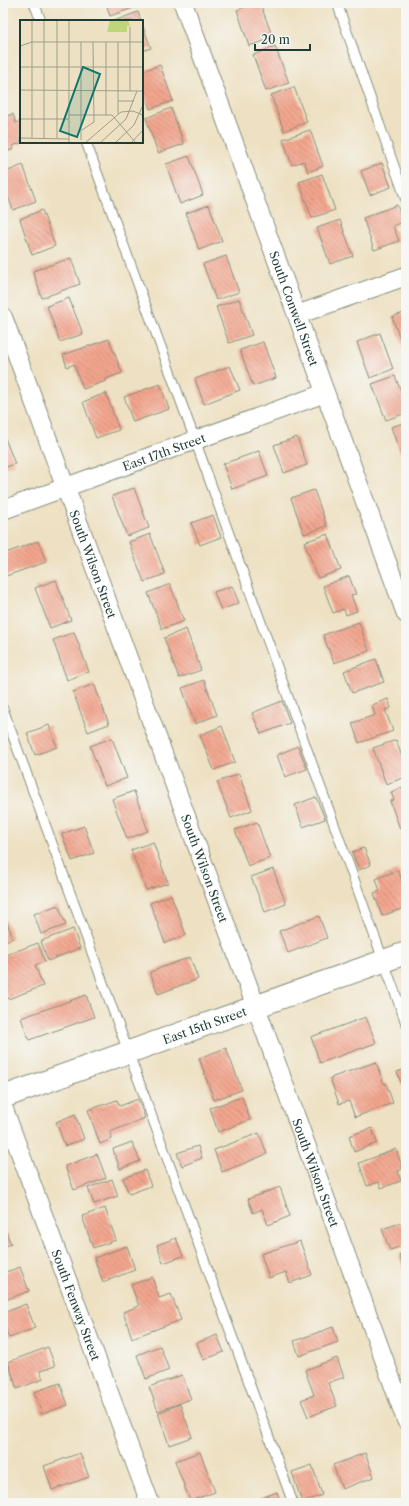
<svg xmlns="http://www.w3.org/2000/svg" width="409" height="1506" viewBox="0 0 409 1506" font-family="'Libre Caslon Text',serif">
	<style>
		.building { fill: url(#building-back-hatch) }
		.lines { fill: none; stroke-linecap: round; stroke-linejoin: round }
		.service-casing { stroke: #868f7c; stroke-width: 11 }
		.minor-casing { stroke: #868f7c; stroke-width: 20 }
		.secondary-casing { stroke: #868f7c; stroke-width: 24 }
		.service { stroke: #fff; stroke-width: 9 }
		.minor { stroke: #fff; stroke-width: 18 }
		.secondary { stroke: #fff; stroke-width: 22 }
		.labels { text-anchor: middle; dominant-baseline: central; stroke-width: 3; stroke-linejoin: round; paint-order: stroke }
		.street-label { font-size: 12px; fill: #1f3d34; stroke: #f6f6f2 }
		.inset-road { fill: none; stroke: #9b9f8a; stroke-width: 1 }
		.view { fill: #0f766e; fill-opacity: 0.15; stroke: #0f766e; stroke-width: 2 }
		.inset-edge { fill: none; stroke: #1f3d34; stroke-width: 2 }
	</style>
	<defs>
		<pattern id="building-back-hatch" width="6" height="6" patternUnits="userSpaceOnUse"><rect width="6" height="6" fill="#f3a58e"/><path d="M-1 5l2 2M0 0l6 6M5-1l2 2" fill="none" stroke="#c48875"/></pattern>
	</defs>
	<rect width="100%" height="100%" fill="#f6f6f2"/>
	<filter id="ink" filterUnits="userSpaceOnUse"><feTurbulence type="fractalNoise" baseFrequency=".025" numOctaves="2"/><feDisplacementMap in="SourceGraphic" scale="8" xChannelSelector="R" yChannelSelector="G"/><feConvolveMatrix kernelMatrix="1 2 1 2 8 2 1 2 1" color-interpolation-filters="sRGB"/></filter>
	<filter id="wash" filterUnits="userSpaceOnUse"><feTurbulence type="fractalNoise" baseFrequency=".012" numOctaves="4" result="noise"/><feDisplacementMap in="SourceGraphic" scale="16" xChannelSelector="R" yChannelSelector="G"/><feGaussianBlur stdDeviation="0.9" result="paint"/><feColorMatrix in="noise" values="0 0 0 0 0 0 0 0 0 0 0 0 0 0 0 0 0 1.4 0 .05"/><feComposite in="paint" operator="in"/></filter>
	<g filter="url(#wash)">
		<rect width="100%" height="100%" fill="#eee1c3"/>
		<g id="blocks">
			<path class="building" d="M106,3H132L133,8L110,16Z
				M256,3H260L273,38L249,46L237,10Z
				M138,12L141,21H114Z
				M142,24L151,48L142,51Z
				M275,46L289,83L266,91L253,55Z
				M160,65L173,101L150,109L142,87V71Z
				M294,87L307,122L284,131L271,95Z
				M171,108L184,144L158,153L146,118Z
				M13,114L16,123L21,121V143L12,146L14,149L3,153V117Z
				M310,130L323,166L308,172L304,161L292,165L283,139Z
				M189,156L203,195L180,204L166,164Z
				M382,163L391,187L370,195L361,171Z
				M23,165L36,201L13,210L3,182V173Z
				M322,174L335,210L312,218L299,182Z
				M209,205L222,241L199,250L186,213Z
				M397,205L403,222L393,226L399,241L374,250L363,218Z
				M42,210L55,246L32,255L20,219Z
				M340,220L353,256L330,264L317,228Z
				M226,256L239,292L216,300L203,264Z
				M71,258L80,284L42,298L33,271Z
				M69,298L83,334L60,342L47,306Z
				M239,299L252,335L229,343L216,307Z
				M406,312V348L404,349L392,317Z
				M380,333L393,369L370,378L357,342Z
				M109,339L122,373L106,379V381L83,389L74,364L67,367L63,355Z
				M263,342L276,378L253,386L240,350Z
				M230,366L240,390L204,404L195,379Z
				M395,376L406,405V413L386,420L372,384Z
				M160,384L169,409L133,422L124,397Z
				M106,393L119,430L96,438L83,402Z
				M406,422V463H404L391,427Z
				M297,437L307,465L284,473L274,445Z
				M5,438L15,464L3,468V439Z
				M259,451L268,476L232,489L223,464Z
				M134,488L149,528L127,536L112,496Z
				M314,490L327,526L304,534L291,498Z
				M213,515L221,537L200,545L191,523Z
				M150,534L165,574L144,582L129,542Z
				M328,534L341,570L318,578L304,542Z
				M38,541L46,562L3,577V554Z
				M349,576L356,594L351,595L357,611L346,615L344,609L333,613L323,586Z
				M56,580L71,620L50,628L35,588Z
				M170,584L184,621L162,629L148,593Z
				M232,586L239,603L221,610L214,592Z
				M359,622L369,651L334,663L323,635Z
				M186,629L201,670L179,678L164,638Z
				M74,632L89,672L67,680L53,640Z
				M376,659L384,682L352,693L344,671Z
				M204,680L217,715L195,724L182,688Z
				M94,684L109,724L88,732L73,692Z
				M388,699L391,708L385,710L393,731L359,743L352,723L375,715L372,705Z
				M282,701L290,723L261,734L252,713Z
				M49,725L57,747L35,755L27,733Z
				M222,726L235,762L214,770L200,735Z
				M112,738L127,778L105,786L90,746Z
				M396,740L406,768V777L386,784L373,748Z
				M298,746L307,769L285,777L277,755Z
				M239,774L252,810L231,818L217,782Z
				M406,786V827L400,829L390,801L394,800L391,792Z
				M134,791L148,831L127,839L112,799Z
				M316,797L325,819L303,827L295,805Z
				M257,822L270,858L248,866L235,830Z
				M84,826L94,853L72,861L62,834Z
				M153,842L168,883L146,890L131,850Z
				M364,848L371,865L359,870L352,852Z
				M273,869L286,904L265,912L251,877Z
				M398,870L406,891V907L382,916L374,893L380,891L376,879Z
				M171,895L186,935L165,943L150,903Z
				M58,905L66,925L41,934L34,914Z
				M3,912L13,938L3,942Z
				M319,916L327,938L288,953L279,931Z
				M73,929L80,948L48,961L41,941Z
				M38,943L45,962L35,965L43,986L8,999L3,986V956Z
				M190,957L198,979L158,994L150,972Z
				M86,995L94,1017L29,1040L21,1018Z
				M366,1017L376,1043L320,1063L311,1037Z
				M226,1048L242,1090L214,1100L199,1058Z
				M376,1062L384,1084L386,1083L393,1103L355,1117L349,1101L339,1104L330,1078Z
				M406,1069V1084L402,1086L397,1072Z
				M242,1097L250,1120L218,1132L210,1108Z
				M138,1099L145,1118L110,1132L112,1139L100,1144L88,1110L117,1100L120,1106Z
				M75,1114L84,1139L65,1146L56,1122Z
				M372,1128L377,1143L354,1152L349,1136Z
				M259,1133L267,1154L222,1172L214,1150Z
				M132,1142L140,1161L120,1169L113,1149Z
				M198,1146L202,1158L182,1166L177,1153Z
				M396,1149L403,1169L398,1171L401,1181L381,1188L379,1182L367,1186L359,1163Z
				M97,1154L106,1178L74,1190L65,1166Z
				M145,1170L151,1186L129,1194L123,1178Z
				M112,1179L118,1196L94,1204L88,1188Z
				M280,1187L290,1216L268,1225L262,1209L253,1213L248,1199Z
				M105,1208L116,1240L93,1248L82,1216Z
				M406,1221V1245L390,1250L382,1229Z
				M3,1225L11,1244L3,1247Z
				M176,1238L183,1256L163,1263L157,1245Z
				M300,1241L312,1275L290,1283L286,1272L269,1278L261,1254Z
				M127,1246L135,1270L103,1282L94,1258Z
				M406,1252V1275L399,1255Z
				M20,1267L29,1291L3,1301V1273Z
				M152,1277L159,1298L171,1294L181,1320L132,1338L123,1312L139,1306L131,1285Z
				M26,1304L35,1328L9,1338L3,1322V1313Z
				M333,1327L338,1342L299,1356L294,1341Z
				M217,1335L224,1352L203,1360L197,1343Z
				M160,1346L169,1370L146,1379L137,1355Z
				M48,1347L55,1366L40,1371L43,1379L17,1389L8,1362Z
				M337,1358L344,1377L328,1383L337,1406L308,1417L301,1400L314,1395L305,1370Z
				M182,1375L191,1399L158,1411L149,1387Z
				M60,1383L68,1405L42,1414L34,1392Z
				M180,1404L192,1437L169,1445L158,1413Z
				M200,1452L215,1492L190,1501L175,1461Z
				M80,1453L89,1477L52,1490L44,1466Z
				M365,1453L374,1477L342,1489L333,1465Z
				M312,1465L322,1495L302,1502L292,1472Z
				M277,1492L281,1503H248Z"/>
		</g>
	</g>
	<g filter="url(#ink)">
		<use href="#blocks" fill-opacity="0" stroke="#868f7c" stroke-width="1"/>
		<g class="lines">
			<defs>
				<path id="service" d="M34,3L41,21
					M337,3L406,200
					M86,142L195,440L406,1023
					M3,709L293,1503
					M3,1502V1503"/>
				<g id="minor">
					<path id="s1" d="M183,3L406,614"/>
					<path d="M297,315L406,276"/>
					<path id="s2" d="M3,317L256,1007L406,1420"/>
					<path id="s3" d="M3,510L325,393"/>
					<path id="s4" d="M3,1107L150,1503"/>
				</g>
				<g id="secondary">
					<path id="s5" d="M3,1097L406,953"/>
				</g>
			</defs>
			<use href="#service" class="service-casing"/>
			<use href="#minor" class="minor-casing"/>
			<use href="#secondary" class="secondary-casing"/>
			<use href="#service" class="service"/>
			<use href="#minor" class="minor"/>
			<use href="#secondary" class="secondary"/>
		</g>
	</g>
	<g class="labels">
		<g class="street-label">
			<text stroke="none"><textPath href="#s1" startOffset="325">South Conwell Street</textPath></text>
			<text stroke="none"><textPath href="#s3" startOffset="171">East 17th Street</textPath></text>
			<text stroke="none"><textPath href="#s2" startOffset="263">South Wilson Street</textPath></text>
			<text stroke="none"><textPath href="#s2" startOffset="587">South Wilson Street</textPath></text>
			<text stroke="none"><textPath href="#s5" startOffset="214">East 15th Street</textPath></text>
			<text stroke="none"><textPath href="#s2" startOffset="911">South Wilson Street</textPath></text>
			<text stroke="none"><textPath href="#s4" startOffset="211">South Fenway Street</textPath></text>
		</g>
	</g>
	<g transform="translate(20 20)">
		<rect width="123" height="123" fill="#eee1c3"/>
		<path d="M90,0H108L110,6H107V12H87Z" fill="#bdd67a"/>
		<path class="inset-road" d="M24,0V118M49,0V123M110,7V71M61,22V120M86,22V95M98,22V94M0,26L12,22H123M0,47H123M0,70L123,71M98,81H114M49,95H92L116,123M0,99H49M62,110L74,102L73,22M0,118L49,119M12,118V0M37,118V0M65,123L101,92L113,91L123,95M80,123L106,99L117,71M95,123L114,105L123,85M111,123L123,110"/>
		<path class="view" d="M63,47L80,54L57,117L40,111Z"/>
		<rect width="123" height="123" class="inset-edge"/>
	</g>
	<rect width="409" height="1506" fill="none" stroke="#f6f6f2" stroke-width="16"/>
	<path d="M255 44v6h55v-6" fill="none" stroke="#1f3d34" stroke-width="2"/>
	<text x="261" y="44" font-size="12" fill="#1f3d34" stroke="#f6f6f2" stroke-width="3" paint-order="stroke">20 m</text>
</svg>
